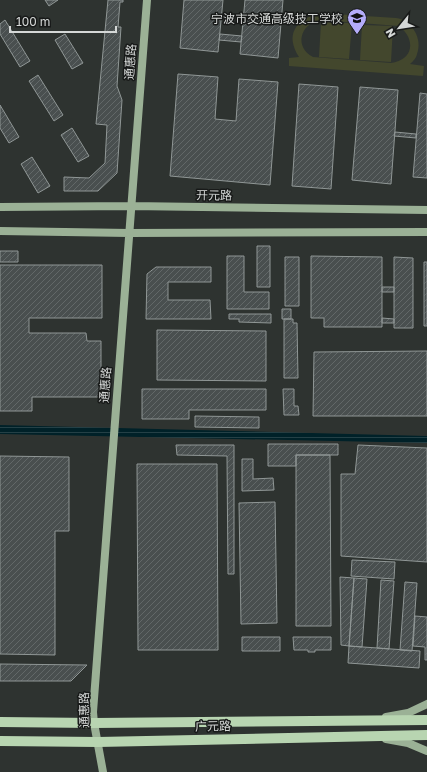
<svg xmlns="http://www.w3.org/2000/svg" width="427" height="772" viewBox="0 0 427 772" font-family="'Golos Text','Noto Sans SC',sans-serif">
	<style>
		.pitch { fill: #43472d; fill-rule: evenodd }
		.water { fill: url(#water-rules) }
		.building { fill: url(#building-hatch); stroke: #909796 }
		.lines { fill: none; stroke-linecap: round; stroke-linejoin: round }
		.secondary { stroke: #9bb196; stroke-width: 8 }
		.primary { stroke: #b8d5b1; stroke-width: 10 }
		.labels { text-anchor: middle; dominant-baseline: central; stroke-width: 3; stroke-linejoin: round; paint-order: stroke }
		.poi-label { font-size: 12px; fill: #d5d8d7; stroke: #181a19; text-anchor: end }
		.street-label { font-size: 12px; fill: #d5d8d7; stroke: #181a19 }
	</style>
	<defs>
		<pattern id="water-rules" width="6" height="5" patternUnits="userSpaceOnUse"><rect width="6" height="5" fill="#002128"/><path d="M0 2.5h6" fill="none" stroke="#244046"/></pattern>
		<pattern id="building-hatch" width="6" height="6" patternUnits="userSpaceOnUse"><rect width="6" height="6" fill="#494f4f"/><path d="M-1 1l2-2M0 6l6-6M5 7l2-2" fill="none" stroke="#626868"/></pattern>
	</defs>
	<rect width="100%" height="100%" fill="#2e3330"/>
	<path class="pitch" d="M319,13L396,18C412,20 423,39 417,54C416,59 413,61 410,64L424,66L423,76L289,66V58L299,57C285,35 295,20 319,13ZM320,20L399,26C416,39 414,60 391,63L313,57C294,47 300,24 320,20Z
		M321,22L352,23L349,59L319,57Z
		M362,25L393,26L391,62L360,60Z"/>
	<path class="water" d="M0,425L427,436V443L0,434Z"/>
	<path class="building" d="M45,0H58L49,6Z
		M108,0H123V2H120L118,27H121L117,86L122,100L117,173L98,191H64V177L89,178L105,163L107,125L96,124Z
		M184,0H223L218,52L180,48Z
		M245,0H283L278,58L240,54Z
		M5,20L30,61L20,67L0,34V24Z
		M65,34L83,63L72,69L55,40Z
		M220,34L242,36L241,42L219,40Z
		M178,74L218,77L215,119L236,121L239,79L278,82L270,185L170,176Z
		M38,75L63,115L54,121L29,81Z
		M299,84L338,87L331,189L292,186Z
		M360,87L398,90L391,184L352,180Z
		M420,93L427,94V178L413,177Z
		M0,105L19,137L9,143L0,128Z
		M72,128L89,156L78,162L61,135Z
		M395,132L416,134V138L394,136Z
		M32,157L50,186L38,193L21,164Z
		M257,246H270V287H257Z
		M0,251H18V262H0Z
		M227,256H244V292H269V309H227Z
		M311,256L382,257V327H324V318H311Z
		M285,257H299V306H285Z
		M394,257L413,258V328H394Z
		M424,262H427V326H424Z
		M0,265H102V318H29V333H86L87,341H101V397H32V411H0Z
		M156,267H211V282H168V300H210L211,319H146L147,274Z
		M382,287H394V292H382Z
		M282,309H291V319H282Z
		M229,314H271V323L239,322V319H229Z
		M382,318L394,319V323H382Z
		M284,319H293V323H297L298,378H284Z
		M157,330L266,331V381L157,380Z
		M427,351V416H313L314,352Z
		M142,389H266V410H189V419H142Z
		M283,389H294V406H298L299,415H284Z
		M195,416L259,417V428L195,427Z
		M268,444H338V455H296V466H268Z
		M176,445H234V574H228L227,456L177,455Z
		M358,445L427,448V562L341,556V474H355Z
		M296,455H330L331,626H296Z
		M0,456L69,457V531H55V655L0,654Z
		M242,459H253V479L273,478L274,490L242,491Z
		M137,464H217L218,650H138Z
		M275,502L277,623L241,624L239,503Z
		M352,560L395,562L394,579L351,576Z
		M340,577L354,578L349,646L341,645Z
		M354,578L367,579L362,647L349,646Z
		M381,580L394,581L389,649L377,648Z
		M405,582L417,583L412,651L400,650Z
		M415,616L427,617V660H425V647L413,646Z
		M242,637H280V651H242Z
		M293,637H331V650H315V652H308V650H294Z
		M349,646L420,651L419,668L348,663Z
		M0,664L87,665L71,681H0Z"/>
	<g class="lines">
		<path class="secondary" d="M0,207L131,206L427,210
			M0,231L129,233L427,232
			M386,717L408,713L427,704
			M386,739L408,743L427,751
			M103,772L94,723L93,712L147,0"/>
		<path class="primary" d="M0,722L94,723L427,720
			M0,741L98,742L427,735"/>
	</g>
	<defs>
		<symbol id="university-pin" viewBox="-11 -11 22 30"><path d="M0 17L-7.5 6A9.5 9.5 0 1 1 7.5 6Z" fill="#b4acf9" stroke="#181a19"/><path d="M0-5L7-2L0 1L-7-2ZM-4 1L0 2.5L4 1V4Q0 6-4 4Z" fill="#111"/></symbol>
	</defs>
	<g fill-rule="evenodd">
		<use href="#university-pin" x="346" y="7" width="22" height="30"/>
	</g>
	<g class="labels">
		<g class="poi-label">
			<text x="343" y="18">宁波市交通高级技工学校</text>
		</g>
		<g class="street-label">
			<text transform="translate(130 62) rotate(-86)">通惠路</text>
			<text transform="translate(214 195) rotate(1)">开元路</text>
			<text transform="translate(105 385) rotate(-86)">通惠路</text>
			<text transform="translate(84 710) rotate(-91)">通惠路</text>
			<text transform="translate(213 726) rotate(-1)">广元路</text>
		</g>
	</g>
	<g transform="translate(399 28) rotate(240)" stroke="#181a19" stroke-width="3" paint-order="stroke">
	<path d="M0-3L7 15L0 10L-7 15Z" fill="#d5d8d7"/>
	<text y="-6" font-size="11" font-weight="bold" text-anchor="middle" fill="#d5d8d7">N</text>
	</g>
	<path d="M10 26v6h106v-6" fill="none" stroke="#d5d8d7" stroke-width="2"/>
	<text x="16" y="26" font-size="12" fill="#d5d8d7" stroke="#181a19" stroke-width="3" paint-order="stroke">100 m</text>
</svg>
